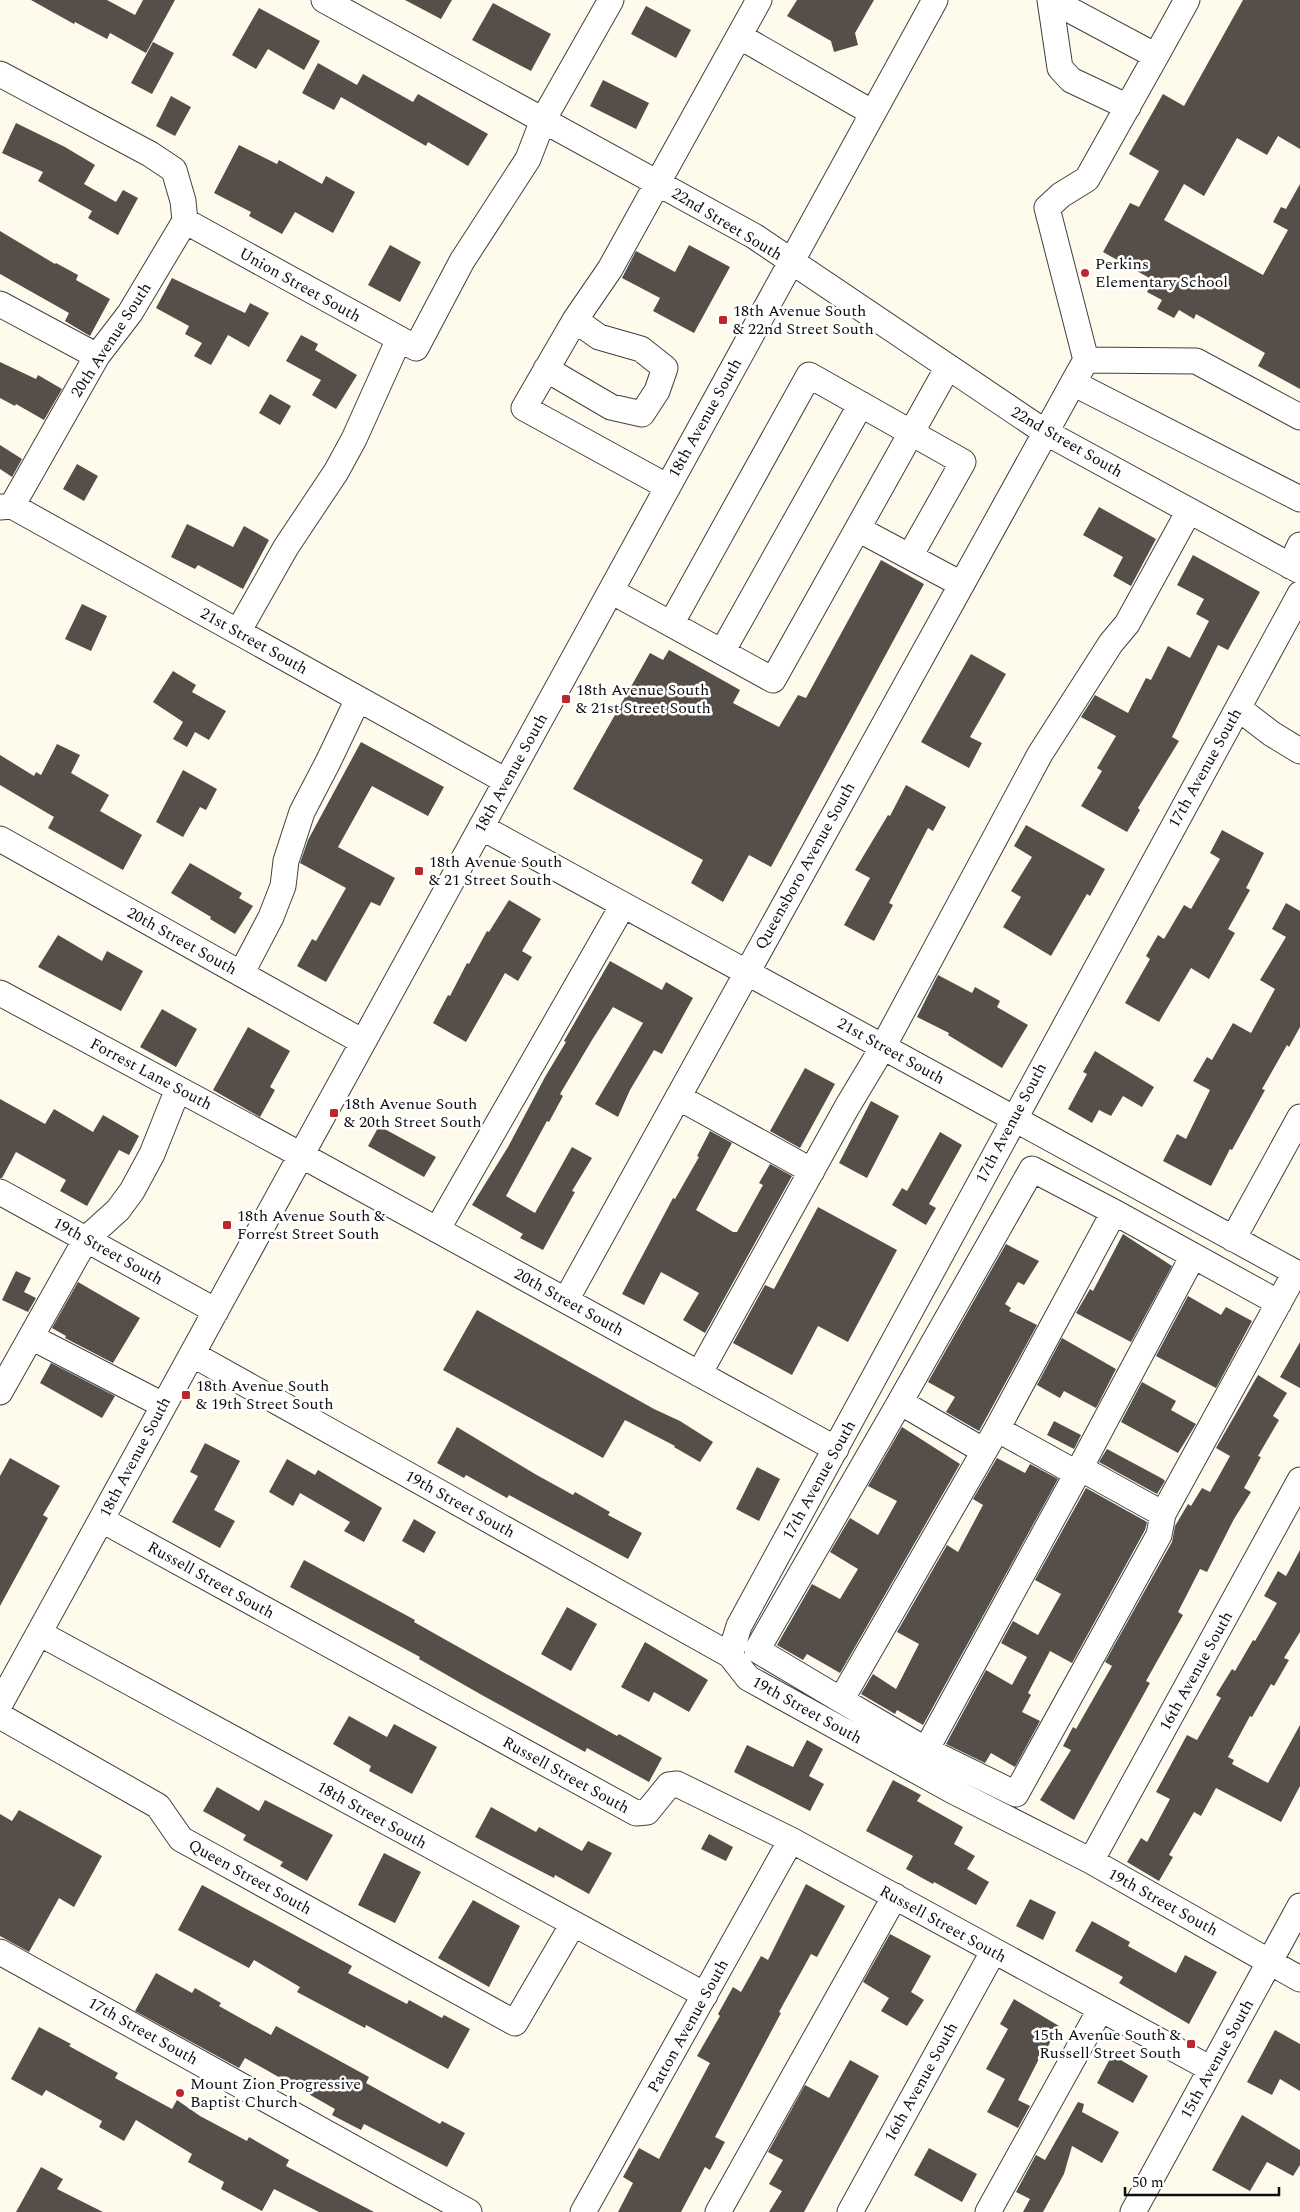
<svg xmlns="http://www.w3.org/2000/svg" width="1300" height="2212" viewBox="0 0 1300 2212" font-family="Spectral,serif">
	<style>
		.building { fill: #554e49 }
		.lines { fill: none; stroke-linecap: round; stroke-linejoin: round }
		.minor-casing { stroke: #404040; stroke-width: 27 }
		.minor { stroke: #fff; stroke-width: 25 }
		.poi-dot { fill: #bc262d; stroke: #fff; stroke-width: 2 }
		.labels { text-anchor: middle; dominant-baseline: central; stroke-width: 5; stroke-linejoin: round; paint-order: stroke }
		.street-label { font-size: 16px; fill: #0d0d0d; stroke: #fff }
		.poi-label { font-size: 16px; fill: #0d0d0d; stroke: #fff; text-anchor: start }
	</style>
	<rect width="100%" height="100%" fill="#fffbec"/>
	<path class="building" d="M31,0H107L135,15L143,0H175L146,53L110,33L107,39L75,22L74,24Z
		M405,0H452L441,19Z
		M797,0H874L855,33L858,45L834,52L831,41L787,16Z
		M1243,0H1300V149L1278,136L1267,155L1237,138L1204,196L1184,184L1164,220L1263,275L1288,230L1273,222L1281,207L1286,209L1300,184V389L1258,366L1265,353L1196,314L1194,319L1179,310L1174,318L1157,309L1162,300L1147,292L1153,280L1103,252L1130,203L1139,207L1159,171L1129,154L1163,94L1184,106Z
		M493,3L551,34L531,71L472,40Z
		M646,6L691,30L676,58L631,34Z
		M259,8L320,41L304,70L268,49L256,69L232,55Z
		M153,42L174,53L152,94L131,83Z
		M318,63L357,85L363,74L413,102L418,94L488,134L468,166L428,142L426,146L341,97L334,110L302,93Z
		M603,80L649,103L636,129L590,106Z
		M171,96L191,107L175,136L156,126Z
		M16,123L65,147L95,165L84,184L116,202L123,190L138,198L118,235L88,218L92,211L38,181L43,172L2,153Z
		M239,145L277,164L279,160L322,184L326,176L355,192L333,233L295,212L282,234L249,216L251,212L214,193Z
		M0,231L55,264L56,263L78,275L76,280L110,299L90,336L65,321L69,313L0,274Z
		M390,245L421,262L400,302L368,285Z
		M689,245L730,267L694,333L653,311L660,298L622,278L636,251L675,272Z
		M172,278L245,313L250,303L269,313L249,347L228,335L211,365L194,356L202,343L185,334L189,326L156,308Z
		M301,335L318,344L315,350L357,375L336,409L312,395L321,380L286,361Z
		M0,362L36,379L38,375L62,389L44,420L16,404L15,406L0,398Z
		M270,394L291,406L280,425L259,413Z
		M0,445L22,459L12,477L0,469Z
		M77,464L98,476L84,501L63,489Z
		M1099,507L1156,539L1131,586L1113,576L1123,557L1083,535Z
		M187,524L233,547L244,526L269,540L243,589L198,565L195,569L171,557Z
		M1193,555L1260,592L1228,650L1218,645L1172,737L1179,741L1138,808L1140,810L1127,832L1081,806L1102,771L1097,768L1116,736L1081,717L1095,695L1128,713L1146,678L1151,680L1168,646L1190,658L1209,621L1196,614L1204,599L1177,585Z
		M881,560L924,584L771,867L749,855L723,902L691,883L703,860L573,789L650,653L663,660L669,650L740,690L733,703L779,727L798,695L806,698Z
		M82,604L107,616L91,651L65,639Z
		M971,654L1006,674L970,737L982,743L969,768L921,742Z
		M173,671L196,685L192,692L226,711L209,740L195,732L187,747L173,739L183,722L153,702Z
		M361,742L444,787L428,816L372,786L338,847L395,878L380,906L371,902L326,982L297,966L312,939L316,941L346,888L300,863L308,840Z
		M57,744L80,755L71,773L109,795L100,811L142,835L123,870L48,828L54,817L0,785V755L34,776L36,772L41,775Z
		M183,770L217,789L206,810L200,807L183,837L156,822Z
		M906,785L946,807L933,831L928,828L889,903L893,905L874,941L844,925L870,878L855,870L888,815L890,816Z
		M1026,825L1105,869L1090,896L1087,894L1051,956L1003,927L1021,897L1011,891L1032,857L1014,846Z
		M1222,830L1264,853L1246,888L1250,890L1228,929L1235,933L1209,979L1191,968L1159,1022L1125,1003L1150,959L1146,956L1158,935L1164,939L1184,905L1191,909L1220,859L1210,853Z
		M190,863L242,893L239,898L253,906L235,934L210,919L211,917L171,893Z
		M509,900L541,919L522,951L532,957L518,981L505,973L466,1042L433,1023L448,995L450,996L467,963L469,964L487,931L489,932Z
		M1286,903L1300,911V1027L1289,1047L1287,1045L1262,1089L1265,1090L1232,1150L1230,1149L1211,1186L1163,1161L1177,1134L1186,1139L1210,1090L1193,1081L1207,1057L1212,1060L1233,1023L1251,1033L1275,989L1260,980L1286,937L1272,929Z
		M58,935L102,961L107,951L143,971L121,1011L38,967Z
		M610,961L662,990L666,982L693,998L662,1054L654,1050L630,1090L618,1117L595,1104L643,1023L613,1007L592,1040L560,1094L563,1096L549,1122L547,1121L506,1196L535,1213L572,1147L592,1158L572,1191L575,1192L543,1250L520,1238L523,1234L472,1205L508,1147L545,1077L566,1042L564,1041Z
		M938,975L972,993L975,987L1000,1001L997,1007L1028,1025L1002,1068L948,1035L949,1033L917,1017Z
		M162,1009L197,1029L176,1067L140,1047Z
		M248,1027L290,1051L270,1087L275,1090L260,1117L213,1090Z
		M1095,1051L1154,1087L1142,1107L1123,1096L1111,1116L1099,1110L1092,1123L1068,1109L1087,1074L1083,1072Z
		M805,1068L835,1084L800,1148L770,1131Z
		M0,1099L45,1124L54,1109L93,1132L103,1115L139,1136L129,1155L119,1150L87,1206L60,1191L66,1180L16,1152L2,1178H0Z
		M871,1101L899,1116L867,1178L839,1163Z
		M379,1126L436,1157L424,1177L368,1146Z
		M710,1131L732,1143L696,1210L733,1232H737L763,1185L759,1183L770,1164L792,1176L705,1333L683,1320L699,1293L661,1272L644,1305L622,1294L673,1198L675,1199L699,1157L697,1156Z
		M940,1132L962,1145L929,1204L936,1208L926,1225L892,1205L902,1188L907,1191Z
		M818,1207L897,1250L848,1342L818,1326L792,1375L733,1343L765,1285L774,1289Z
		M1123,1234L1172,1266L1131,1342L1076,1313L1090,1289L1093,1291Z
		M1006,1244L1039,1261L1024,1285L1018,1282L1005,1304L1011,1308L1009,1311L1037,1325L979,1431L946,1412L955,1397L928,1382Z
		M16,1271L31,1278L24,1292L36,1298L28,1312L2,1300Z
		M78,1282L140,1318L113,1363L65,1338L66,1336L52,1328Z
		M1188,1296L1221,1315L1226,1307L1252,1321L1216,1388L1156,1356Z
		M477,1310L654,1409L680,1421L713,1442L700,1462L674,1447L675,1446L625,1420L603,1458L443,1370Z
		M1062,1338L1116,1369L1096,1408L1064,1391L1060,1398L1037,1385Z
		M1300,1342V1388L1280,1377Z
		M51,1363L115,1396L102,1418L40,1383Z
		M1258,1375L1287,1393L1273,1416L1279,1420L1258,1456L1261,1457L1244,1488L1251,1492L1234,1519L1207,1572L1200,1569L1178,1612L1183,1615L1146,1681L1150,1683L1074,1820L1040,1800L1071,1750L1063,1746L1073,1727L1076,1729L1112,1666L1105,1662L1172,1542L1175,1526L1188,1504L1191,1506L1202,1488L1210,1492L1230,1456L1216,1448Z
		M1142,1382L1176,1401L1171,1410L1196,1424L1178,1453L1121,1422Z
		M1054,1421L1081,1435L1074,1449L1047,1435Z
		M457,1427L535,1474L573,1495L575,1492L610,1512L608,1515L642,1533L628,1559L509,1495L507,1498L466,1475L464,1478L437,1463Z
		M902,1427L960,1464L840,1673L807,1654L803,1660L777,1645L812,1584L840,1599L858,1569L830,1552L850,1518L878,1535L897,1501L868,1486Z
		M205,1443L240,1461L214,1510L235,1521L220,1548L172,1522L198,1476L190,1472Z
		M1107,1449L1163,1479L1165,1481L1157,1494L1099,1462Z
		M10,1458L60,1486L43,1515L48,1518L0,1606V1476Z
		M997,1458L1025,1473L1030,1464L1058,1479L923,1725L897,1710L895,1714L861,1694L873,1674L896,1689L919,1644L897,1632L947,1545L958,1552L983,1505L973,1499Z
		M287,1459L315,1475L318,1470L382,1508L364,1542L344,1531L350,1522L300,1493L293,1506L269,1492Z
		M757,1467L780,1479L759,1521L736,1509Z
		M1086,1488L1147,1522L1145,1530L1072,1663L1050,1651L1028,1693L1031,1695L1022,1712L1040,1721L1015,1767L991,1753L985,1763L946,1744L986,1670L1012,1685L1027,1657L1001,1643L1013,1621L1038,1635L1061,1594L1035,1580Z
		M414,1519L436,1532L424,1553L402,1541Z
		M1300,1550V1632L1284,1658L1289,1660L1274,1686L1271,1684L1252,1717L1250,1716L1228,1757L1234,1760L1232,1764L1268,1783L1300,1725V1786L1281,1822L1216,1788L1201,1816L1194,1812L1169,1855L1173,1857L1159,1881L1127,1862L1141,1838L1147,1842L1170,1799L1156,1792L1187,1735L1197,1740L1221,1698L1216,1695L1232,1669L1235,1671L1253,1640L1255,1641L1277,1603L1264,1596L1278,1571L1286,1576Z
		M304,1560L415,1620L414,1622L617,1736L619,1734L662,1758L649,1782L587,1748L585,1752L480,1694L419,1659L420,1657L290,1587Z
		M567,1607L597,1624L571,1671L541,1654Z
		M645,1642L708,1680L689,1712L654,1692L649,1702L621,1687Z
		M349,1716L387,1737L394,1724L437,1747L412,1794L369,1771L371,1766L333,1744Z
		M807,1740L823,1749L809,1776L824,1784L810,1811L734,1772L747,1745L793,1767Z
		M893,1780L921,1795L917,1801L963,1827L954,1844L975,1856L967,1869L989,1882L976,1905L934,1882L933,1884L906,1869L913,1856L866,1831Z
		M217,1787L259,1811L265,1800L333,1835L307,1881L280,1866L283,1862L243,1840L246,1835L203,1811Z
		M491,1807L536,1832L539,1827L582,1851L588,1841L612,1853L589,1894L555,1875L554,1878L475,1837Z
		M19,1810L102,1856L74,1907L59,1898L29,1952L0,1936V1814L12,1821Z
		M709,1834L733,1847L726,1861L701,1849Z
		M384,1853L421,1872L395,1923L358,1905Z
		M806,1884L845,1906L817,1957L811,1954L779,2012L781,2013L715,2137L725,2142L710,2170L705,2167L681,2212H618L633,2183L623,2177L639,2148L659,2159L710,2063L697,2056L720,2016L718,2014L733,1987L741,1992L761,1956L768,1960Z
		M202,1885L352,1966L348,1973L407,2004L409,2000L442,2018L444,2015L470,2029L448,2069L366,2025L365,2028L297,1992L300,1987L254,1960L249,1968L178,1930Z
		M1030,1899L1056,1912L1043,1940L1016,1926Z
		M473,1900L520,1926L489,1987L438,1958Z
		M1092,1921L1130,1942L1128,1946L1176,1973L1185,1955L1217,1972L1189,2024L1119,1983L1123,1977L1075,1951Z
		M890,1934L931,1956L911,1992L924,2000L907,2026L881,2011L889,1998L863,1982Z
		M156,1973L192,1993L195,1988L221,2003L219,2006L271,2035L276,2026L369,2077L366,2083L440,2124L442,2121L465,2133L447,2167L364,2124L361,2130L332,2115L335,2109L245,2058L239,2068L135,2011Z
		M1014,1999L1059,2026L1046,2050L1044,2049L1018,2100L1030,2106L1018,2128L987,2112L1005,2079L986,2069L1008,2029L1000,2024Z
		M39,2027L71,2044L69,2046L118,2073L115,2078L172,2109L177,2100L200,2116L247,2141L249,2137L289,2160L286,2166L374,2212H319L274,2189L262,2211L221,2189L224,2182L188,2162L192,2154L136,2120L124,2141L99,2127L102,2121L46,2090L42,2096L11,2079Z
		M1275,2030L1300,2044V2091L1280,2079L1272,2095L1247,2082Z
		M1112,2055L1148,2076L1133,2103L1097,2083Z
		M850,2060L879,2076L804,2212H769L782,2191L769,2184L783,2160L768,2152L805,2085L829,2098Z
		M1078,2102L1084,2104L1082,2112L1119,2132L1102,2163L1072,2146L1064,2174L1043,2212H1023L1030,2199L1016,2192L1036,2155L1045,2160Z
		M1242,2115L1300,2150V2165L1293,2176L1267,2162L1250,2191L1212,2170Z
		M929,2148L977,2174L962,2202L914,2175Z
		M41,2167L63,2179L57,2189L103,2212H16Z"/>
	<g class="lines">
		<defs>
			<path id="minor" d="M324,0L754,236L1045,432L1300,571
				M1050,0L1060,68L1071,80L1128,107
				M1060,0L1070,10L1156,56L1187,0
				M739,36L873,113
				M0,74L150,154L174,170L183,201L185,221L130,313L97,356L12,506
				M185,221L416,348L462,261L528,159L543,120L611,0
				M0,304L97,356
				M1086,360L1196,361L1300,417
				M546,369L611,407L642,414L657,391L665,368L641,349L599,337L575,320
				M1073,383L1086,360L1047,208L1061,195L1087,179L1156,56
				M668,487L524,408L575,320L610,269L759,0
				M0,507L12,506L506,781
				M858,529L961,584
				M1290,566L1300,545
				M611,591L773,680L948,367
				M671,624L809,375L963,462L910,556
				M238,632L286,547L336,472L354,439L399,339
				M722,652L861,404
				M1238,708L1272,734L1300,751
				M481,827L1300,1275
				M0,839L363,1042
				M241,974L271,917L283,886L286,861L302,812L328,762L358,699
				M0,993L301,1155L836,1449
				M678,1097L812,1171
				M0,1192L216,1311
				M1114,1212L997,1429L841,1700L926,1750L1016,1794L1159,1535L1163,1514L1295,1273
				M437,1230L623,905
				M1233,1239L1300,1117
				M566,1300L1073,383L1300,499
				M31,1337L163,1405
				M192,1354L730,1655L748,1678L953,1791L1091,1861L1300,1979
				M699,1374L847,1107L883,1047L1040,754L1111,643L1127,624L1189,511
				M0,1392L86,1239L118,1210L132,1191L152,1154L178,1089
				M997,1429L1076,1473
				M984,1451L900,1402L1032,1169L1114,1212L1279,1303
				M1080,1468L1163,1514
				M102,1520L636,1813L647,1812L669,1785L677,1784L791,1840L1211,2069
				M39,1633L705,1995
				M730,1655L739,1626L1300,594
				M841,1700L757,1650L900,1402
				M0,1704L935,0
				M0,1716L158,1806L181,1839L515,2023L573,1924
				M926,1750L1080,1468L1193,1256
				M1091,1861L1300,1480
				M0,1952L469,2212
				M583,2212L791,1840
				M718,2212L895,1896
				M850,2212L993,1952
				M988,2212L1100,2010
				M1133,2212L1300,1906"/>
		</defs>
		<use href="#minor" class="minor-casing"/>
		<use href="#minor" class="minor"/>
	</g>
	<g class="poi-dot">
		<circle cx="1085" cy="273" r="5"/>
		<rect x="718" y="315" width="10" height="10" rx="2.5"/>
		<rect x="561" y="694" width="10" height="10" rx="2.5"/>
		<rect x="414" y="866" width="10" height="10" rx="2.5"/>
		<rect x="329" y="1108" width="10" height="10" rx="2.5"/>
		<rect x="222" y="1220" width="10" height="10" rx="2.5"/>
		<rect x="181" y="1390" width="10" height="10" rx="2.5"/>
		<rect x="1186" y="2039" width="10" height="10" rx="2.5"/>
		<circle cx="180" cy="2093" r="5"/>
	</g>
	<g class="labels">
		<g class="street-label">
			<text transform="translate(727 224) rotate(31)">22nd Street South</text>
			<text transform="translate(300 285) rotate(29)">Union Street South</text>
			<text transform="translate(111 340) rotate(-57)">20th Avenue South</text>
			<text transform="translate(705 418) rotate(-61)">18th Avenue South</text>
			<text transform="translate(1067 442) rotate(30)">22nd Street South</text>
			<text transform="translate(254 641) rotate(29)">21st Street South</text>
			<text transform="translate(1205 768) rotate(-61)">17th Avenue South</text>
			<text transform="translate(511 773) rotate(-61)">18th Avenue South</text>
			<text transform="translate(805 866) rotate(-61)">Queensboro Avenue South</text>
			<text transform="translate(182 941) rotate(29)">20th Street South</text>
			<text transform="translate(891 1051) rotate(29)">21st Street South</text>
			<text transform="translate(151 1074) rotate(28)">Forrest Lane South</text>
			<text transform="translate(1011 1123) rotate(-62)">17th Avenue South</text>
			<text transform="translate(108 1251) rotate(29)">19th Street South</text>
			<text transform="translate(569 1302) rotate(29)">20th Street South</text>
			<text transform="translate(135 1457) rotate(-62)">18th Avenue South</text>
			<text transform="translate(819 1480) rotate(-61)">17th Avenue South</text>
			<text transform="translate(460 1504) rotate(29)">19th Street South</text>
			<text transform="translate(211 1580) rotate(29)">Russell Street South</text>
			<text transform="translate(1196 1671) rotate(-61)">16th Avenue South</text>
			<text transform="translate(807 1710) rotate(29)">19th Street South</text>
			<text transform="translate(566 1775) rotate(29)">Russell Street South</text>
			<text transform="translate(372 1815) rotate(29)">18th Street South</text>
			<text transform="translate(250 1877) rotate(29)">Queen Street South</text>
			<text transform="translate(1163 1902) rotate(29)">19th Street South</text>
			<text transform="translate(943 1924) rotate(29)">Russell Street South</text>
			<text transform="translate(688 2026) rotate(-61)">Patton Avenue South</text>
			<text transform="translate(143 2031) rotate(29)">17th Street South</text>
			<text transform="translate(1217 2059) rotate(-61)">15th Avenue South</text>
			<text transform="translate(921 2082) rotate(-61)">16th Avenue South</text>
		</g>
		<g class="poi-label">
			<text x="1095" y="264">Perkins<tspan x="1095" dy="18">Elementary School</tspan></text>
			<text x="733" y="311">18th Avenue South<tspan x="733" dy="18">&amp; 22nd Street South</tspan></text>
			<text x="576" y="690">18th Avenue South<tspan x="576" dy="18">&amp; 21st Street South</tspan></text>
			<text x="429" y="862">18th Avenue South<tspan x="429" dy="18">&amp; 21 Street South</tspan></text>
			<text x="344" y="1104">18th Avenue South<tspan x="344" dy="18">&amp; 20th Street South</tspan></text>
			<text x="237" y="1216">18th Avenue South &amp;<tspan x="237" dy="18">Forrest Street South</tspan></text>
			<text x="196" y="1386">18th Avenue South<tspan x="196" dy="18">&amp; 19th Street South</tspan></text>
			<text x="1181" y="2035" text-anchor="end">15th Avenue South &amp;<tspan x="1181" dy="18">Russell Street South</tspan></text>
			<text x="190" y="2084">Mount Zion Progressive<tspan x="190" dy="18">Baptist Church</tspan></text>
		</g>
	</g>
	<path d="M1125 2187v8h154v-8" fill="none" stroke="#0d0d0d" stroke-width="2.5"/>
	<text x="1132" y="2187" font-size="15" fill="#0d0d0d" stroke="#ffffff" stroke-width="4" paint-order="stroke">50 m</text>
</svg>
